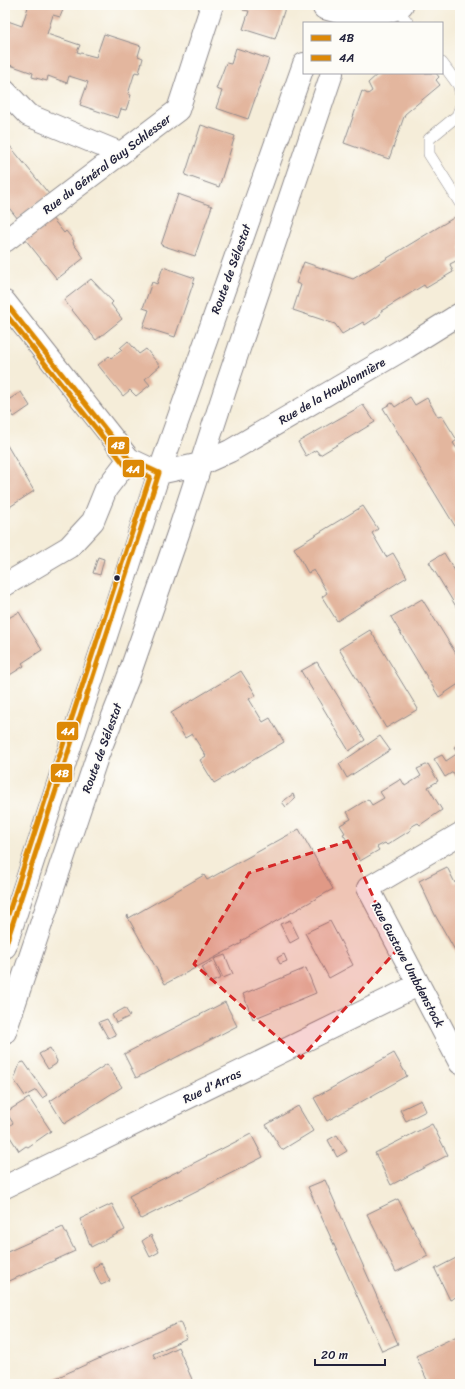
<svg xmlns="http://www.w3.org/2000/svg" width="465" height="1389" viewBox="0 0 465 1389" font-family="Sriracha,sans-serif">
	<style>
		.building { fill: #e3b69e }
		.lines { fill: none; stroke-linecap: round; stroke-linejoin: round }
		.service-casing { stroke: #8c888a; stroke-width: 12 }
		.minor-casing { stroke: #8c888a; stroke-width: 24 }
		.tertiary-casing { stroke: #8c888a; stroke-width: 24 }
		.secondary-casing { stroke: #8c888a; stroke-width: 24 }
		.service { stroke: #fff; stroke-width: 11 }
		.minor { stroke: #fff; stroke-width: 22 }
		.tertiary { stroke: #fff; stroke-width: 22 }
		.secondary { stroke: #fff; stroke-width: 22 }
		.bus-1-casing { stroke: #fdfcf7; stroke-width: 8 }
		.bus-2-casing { stroke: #fdfcf7; stroke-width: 8 }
		.bus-1 { stroke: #dd8906; stroke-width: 5 }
		.bus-2 { stroke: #dd8906; stroke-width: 5 }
		.marked { fill: #d62828; fill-opacity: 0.2; stroke: #d62828; stroke-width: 3; stroke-dasharray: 8 5; stroke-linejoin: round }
		.bus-dot { fill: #22223b; stroke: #fdfcf7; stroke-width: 1.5 }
		.labels { text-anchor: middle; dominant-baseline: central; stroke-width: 3.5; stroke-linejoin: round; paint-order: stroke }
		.street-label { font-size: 12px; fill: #22223b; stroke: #fdfcf7 }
		.line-badge { stroke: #fdfcf7; stroke-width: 1.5 }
		.badge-label { font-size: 11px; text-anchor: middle; font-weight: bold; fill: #fff }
	</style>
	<rect width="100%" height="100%" fill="#fdfcf7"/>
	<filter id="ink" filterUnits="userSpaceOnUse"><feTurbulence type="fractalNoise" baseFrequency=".025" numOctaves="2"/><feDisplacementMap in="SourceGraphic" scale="8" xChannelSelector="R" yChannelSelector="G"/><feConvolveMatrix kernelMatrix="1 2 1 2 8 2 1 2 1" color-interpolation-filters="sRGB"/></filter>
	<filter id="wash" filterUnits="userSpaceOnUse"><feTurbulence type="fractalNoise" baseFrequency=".012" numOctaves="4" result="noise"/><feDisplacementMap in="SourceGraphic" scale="16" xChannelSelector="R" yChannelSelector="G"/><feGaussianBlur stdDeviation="0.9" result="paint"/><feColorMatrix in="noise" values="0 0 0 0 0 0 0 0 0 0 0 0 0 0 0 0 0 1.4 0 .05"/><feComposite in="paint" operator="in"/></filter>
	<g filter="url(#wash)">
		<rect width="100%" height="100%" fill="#f5edd9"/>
		<g id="blocks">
			<path class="building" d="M24,5H65L60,17L53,15L47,34L80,45L77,52L96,57L104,34L141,46L138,56L143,58L139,73L135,72L128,94L131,95L126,110L121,109L118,118L80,105L88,82L69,76L67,83L48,76L47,81L32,77L33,73L10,65L8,69L5,68V20L22,26L28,7Z
				M245,5H286L275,39L243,29L249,11L243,10Z
				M236,48L269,59L248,119L216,108L222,91L216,89L226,63L231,64Z
				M379,73H436L439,77L436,80L440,85L405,114L389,159L344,143L362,91L368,94L372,91L368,83Z
				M201,125L235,136L219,187L185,175Z
				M5,140L49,194L18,219L5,203Z
				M178,194L212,206L195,256L161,245Z
				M455,217L460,225V259L450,264L453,272L426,288L424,285L381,311L380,315L365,325L363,322L342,334L335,324L293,310L301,285L296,283L304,262L353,279Z
				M52,218L64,233L66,231L74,241L73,243L84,258L57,279L25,239Z
				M163,267L195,278L175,337L143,327L149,310L143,308L152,282L157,284Z
				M91,279L113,302L111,304L122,319L96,340L64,300Z
				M128,341L139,354L146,349L160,366L145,379L150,385L136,396L130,390L123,396L98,365L109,356L111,358L122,350L120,348Z
				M21,392L30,406L14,417L5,402Z
				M410,397L415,405L427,398L438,417L442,416L457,440L453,443L460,453V530L458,531L383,408L392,403L395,407Z
				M363,405L375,422L320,455L316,450L306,456L298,442Z
				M7,445L34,491L5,510V446Z
				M363,506L378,529L372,533L386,557L393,553L407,577L337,621L322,597L327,593L314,570L308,573L294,548Z
				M444,553L460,579V613L429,562Z
				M98,557L104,559L100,575L93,573Z
				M422,599L460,660V683L439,697L391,617Z
				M19,612L42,650L22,663L24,666L5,678V620Z
				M370,630L418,709L386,728L339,649Z
				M317,662L365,740L349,751L301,671Z
				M241,671L256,695L249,699L263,722L270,718L284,742L214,783L200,760L206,756L192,734L185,738L171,713Z
				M380,736L390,750L347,778L339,764Z
				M460,744V784L453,772L445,777L434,759L442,755L446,761L458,753L454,747Z
				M428,764L438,781L428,787L442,810L420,825L418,823L414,825L410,828L411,830L387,845L385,843L377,847L379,850L360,861L343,834L345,833L340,825L351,819L347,812L368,799L372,805L384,798L380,792L401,779L405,786L421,776L417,769Z
				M293,794L295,799L286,807L282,802Z
				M299,829L333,889L241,941L242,943L165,984L127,916L128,915L129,918L204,875L207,880Z
				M447,867L455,883L459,881L460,884V964L458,960L460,959L435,915L419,881Z
				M290,920L299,938L290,943L280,924Z
				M330,921L353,965L329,978L305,933Z
				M284,954L287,961L280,964L277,958Z
				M225,955L233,974L223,978L214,959Z
				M212,961L221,978L210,983L202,967Z
				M306,968L316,993L253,1019L243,994Z
				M225,1002L237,1026L136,1078L124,1054Z
				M125,1008L130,1016L116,1023L112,1015Z
				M107,1019L116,1035L108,1038L99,1022Z
				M50,1048L57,1061L56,1064L48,1069L39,1054Z
				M394,1053L407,1076L327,1121L314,1098Z
				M24,1062L47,1095L42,1098L36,1090L25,1096L14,1080L20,1063Z
				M107,1064L122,1087L64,1124L50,1101Z
				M29,1098L51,1131L28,1147L26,1146L19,1151L5,1129L13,1123L6,1112Z
				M421,1100L426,1111L406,1121L400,1110Z
				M298,1106L313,1131L282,1150L266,1125Z
				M432,1124L448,1155L391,1185L375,1153Z
				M251,1134L263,1157L141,1219L129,1196Z
				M337,1135L347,1151L337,1157L328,1140Z
				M325,1180L398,1344L382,1351L308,1187Z
				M398,1199L428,1256L396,1272L367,1214Z
				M112,1204L125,1230L91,1247L80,1219Z
				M63,1227L75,1251L5,1283V1253Z
				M151,1235L159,1252L150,1257L142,1241Z
				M460,1256V1295L450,1300L435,1269Z
				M101,1263L110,1281L101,1285L93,1268Z
				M180,1322L187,1338L153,1354L155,1358L178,1347L194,1384H43Z
				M459,1335L460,1384H425L424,1382L427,1380L416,1356Z"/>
		</g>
	</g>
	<g filter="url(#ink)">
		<use href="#blocks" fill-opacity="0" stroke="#8c888a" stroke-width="1"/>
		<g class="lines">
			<defs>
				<path id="service" d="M397,9L408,23
					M442,63L459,86L460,92
					M460,108L457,116L429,139V154L460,203"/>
				<path id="minor" d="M352,16C368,15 388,15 402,5
					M5,91L28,115L120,153
					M5,241L178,110L212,5
					M201,464L230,451L407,347L460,314
					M5,585L69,547L93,521L106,489L129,459
					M460,834L368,888L460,1063
					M5,1187L418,985"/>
				<path id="tertiary" d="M5,302L129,459L159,473"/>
				<path id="secondary" d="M324,8L352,16
					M159,473L201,464
					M5,947L159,473L304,64
					M5,1032L97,757L128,678L179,531L225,390L332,73"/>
			</defs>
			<use href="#service" class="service-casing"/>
			<use href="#minor" class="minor-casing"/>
			<use href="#tertiary" class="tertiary-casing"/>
			<use href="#secondary" class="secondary-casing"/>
			<use href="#service" class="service"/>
			<use href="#minor" class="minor"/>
			<use href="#tertiary" class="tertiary"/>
			<use href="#secondary" class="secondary"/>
			<defs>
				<path id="bus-1" d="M5,302L129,459L159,473L5,947"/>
				<path id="bus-2" d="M5,313L124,464L150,477L5,924"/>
			</defs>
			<use href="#bus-1" class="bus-1-casing"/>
			<use href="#bus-2" class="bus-2-casing"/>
			<use href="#bus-1" class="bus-1"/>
			<use href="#bus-2" class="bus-2"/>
		</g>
	</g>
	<path class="marked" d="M348,841L397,950L301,1058L194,964L249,873Z"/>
	<circle class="bus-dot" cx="117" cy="578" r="3.5"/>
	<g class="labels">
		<g class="street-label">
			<text transform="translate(107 164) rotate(-37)">Rue du Général Guy Schlesser</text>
			<text transform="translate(231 269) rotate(-70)">Route de Sélestat</text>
			<text transform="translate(332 391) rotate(-30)">Rue de la Houblonnière</text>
			<text transform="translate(102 748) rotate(-70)">Route de Sélestat</text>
			<text transform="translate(408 965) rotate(62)">Rue Gustave Umbdenstock</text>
			<text transform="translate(212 1086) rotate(-26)">Rue d'Arras</text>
		</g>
	</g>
	<g class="line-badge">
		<rect x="107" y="436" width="23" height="19" rx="4" fill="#dd8906"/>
		<rect x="122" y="459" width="23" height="19" rx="4" fill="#dd8906"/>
		<rect x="56" y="721" width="23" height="20" rx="4" fill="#dd8906"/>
		<rect x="50" y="763" width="23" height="20" rx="4" fill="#dd8906"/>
	</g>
	<g class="badge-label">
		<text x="118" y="449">4B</text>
		<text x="133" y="473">4A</text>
		<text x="68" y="735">4A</text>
		<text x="62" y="777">4B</text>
	</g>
	<rect width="465" height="1389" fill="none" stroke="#fdfcf7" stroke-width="20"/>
	<rect x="303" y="22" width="140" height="52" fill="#fdfcf7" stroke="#a5a5ac"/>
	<rect x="311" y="35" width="20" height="6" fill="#dd8906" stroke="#a5a5ac"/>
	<text x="339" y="42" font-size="12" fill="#22223b">4B</text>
	<rect x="311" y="55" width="20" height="6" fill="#dd8906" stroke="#a5a5ac"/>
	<text x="339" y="62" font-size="12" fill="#22223b">4A</text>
	<path d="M315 1359v6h70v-6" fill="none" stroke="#22223b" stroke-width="2"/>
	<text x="321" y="1359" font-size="12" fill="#22223b" stroke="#fdfcf7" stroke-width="3" paint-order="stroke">20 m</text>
</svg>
